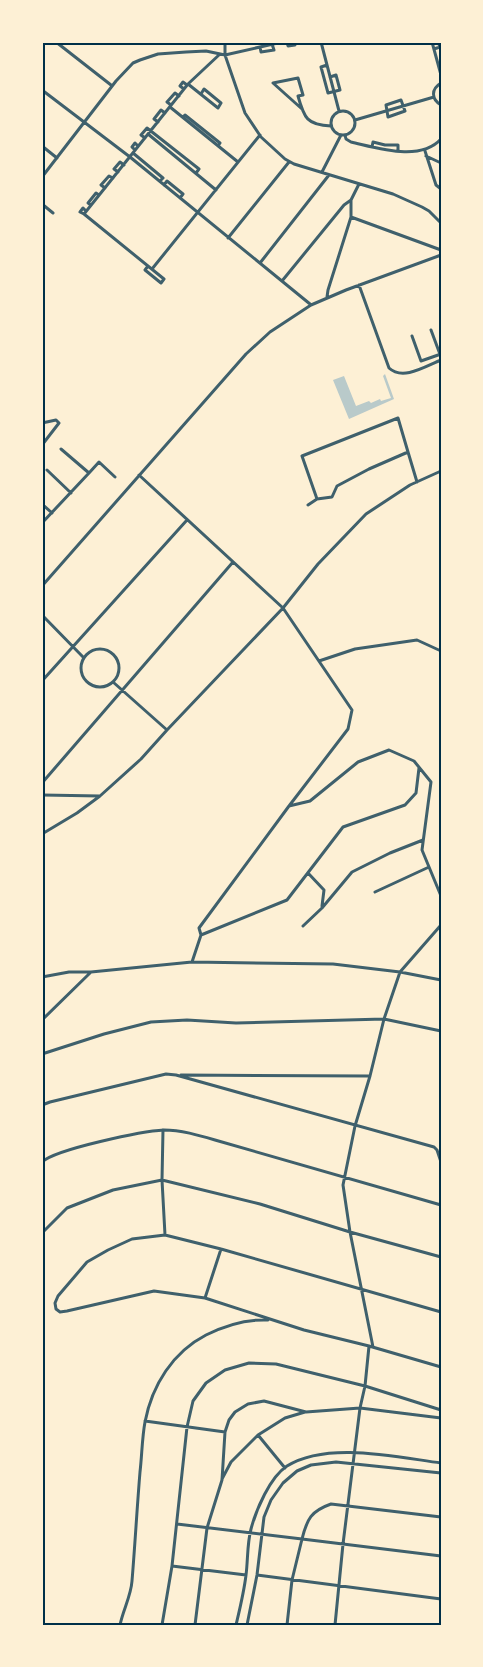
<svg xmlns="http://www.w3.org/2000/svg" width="483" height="1667" viewBox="0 0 483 1667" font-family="Cabin,sans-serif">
  <rect width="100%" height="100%" fill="#fdf0d5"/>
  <!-- green -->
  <path fill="#b9caca" d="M 385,374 L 394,399 L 349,419 L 333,380 L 344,376 L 356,406 L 369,401 L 371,403 L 380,399 L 381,401 L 391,398 L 383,376 Z"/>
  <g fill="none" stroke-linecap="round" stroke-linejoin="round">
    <!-- minor -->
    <path stroke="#3f606c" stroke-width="3" d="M 56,42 L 111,85
      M 225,42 L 225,55 L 245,113 L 261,137 L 285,159 L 294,164 L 393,194 L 422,207 L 429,211 L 441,223
      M 287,42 L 288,46 L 295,45 L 295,42
      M 321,42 L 339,111
      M 432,42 L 441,75
      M 260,47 L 261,52 L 274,50 L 272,44
      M 434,49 L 440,47 L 438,42
      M 327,65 L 321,67 L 328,93 L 340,90 L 336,75 L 330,77
      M 441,83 C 431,89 431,99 441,105
      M 188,84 L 218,108 L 221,103 L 204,89 L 201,94
      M 184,89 L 180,86 L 183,82 L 187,85
      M 42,90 L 130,157 L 310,304
      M 401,100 L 405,111 L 388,117 L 386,105 Z
      M 171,105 L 167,102 L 175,93 L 179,96
      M 170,107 L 238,162
      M 302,109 L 273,83 L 298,78 L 303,95 L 298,96 C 304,118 307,125 331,126
      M331 123a12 12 0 1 1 24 0a12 12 0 1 1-24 0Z
      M 183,117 L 185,115 L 220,143 L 218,146
      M 355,120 L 434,97
      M 158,122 L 154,119 L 161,110 L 165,113
      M 148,134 L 216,190
      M 345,135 L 346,139 L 351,142 C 378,148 420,162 441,139
      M 145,138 L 141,135 L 147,128 L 199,169 L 196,173
      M 42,146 L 57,158
      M 372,147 L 373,142 L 385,145 L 398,145 L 398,151
      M 135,150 L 132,147 L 135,143 L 138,146
      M 425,151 L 436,185 L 441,189
      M 133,153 L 163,178 L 160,181
      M 426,156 L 441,163
      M 118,172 L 114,169 L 120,162 L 124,165
      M 322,172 L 341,135
      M 42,177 L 116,81 L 133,63 L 140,60 L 158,54 L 186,52 L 206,51 L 225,55 L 282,42
      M 164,185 L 167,181 L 183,194 L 180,198
      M 105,188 L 101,185 L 109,176 L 113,178
      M 42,204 L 53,213
      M 91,205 L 88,203 L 96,193 L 99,195
      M 84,214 L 80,212 L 83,208 L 86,211
      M 351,217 L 441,250
      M 228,238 L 289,162
      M 260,263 L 329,175
      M 148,266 L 145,270 L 161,283 L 164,279 L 84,214 L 188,84 L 220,54
      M 152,269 L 260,135
      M 282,281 L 344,205 L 351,200
      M 359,285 L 389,368 C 403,381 426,366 441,360
      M 327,297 L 328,290 L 351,217 L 351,200 L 359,184
      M 431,330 L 441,357
      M 412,336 L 421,361 L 441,354
      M 42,423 L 56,420 L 59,423 L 42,445
      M 47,470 L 71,493
      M 89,473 L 99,462 L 115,477
      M 139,475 L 283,608 L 352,710 L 348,729 L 289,806
      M 317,499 L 302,456 L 398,418 L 408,452
      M 42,504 L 52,513
      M 308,505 L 317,499 L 332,497 L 337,486 L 369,469 L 408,452 L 417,482
      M 42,523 L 89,473 L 61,449
      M 42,586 L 246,354 L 270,332 L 311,305 L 346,290 L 441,255
      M 42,615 L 84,658
      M81 668a19 19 0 1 1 38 0a19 19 0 1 1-38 0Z
      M 319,661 L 355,649 L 417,640 L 441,651
      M 42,681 L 187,520
      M 113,682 L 167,730
      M 42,783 L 233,562
      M 42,795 L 100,796
      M 42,834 L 77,813 L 100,796 L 141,759 L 167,730 L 283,608 L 318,564 L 366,514 L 410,485 L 441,471
      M 308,873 L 324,890 L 322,906
      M 375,892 L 429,867
      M 441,925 L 400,972 L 441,980
      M 303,926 L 322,908 L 352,872 L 390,853 L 423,840
      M 201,935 L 287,900 L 343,827 L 405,805 L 416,793 L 419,768
      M 192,962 L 201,935 L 199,928 L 289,806 L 310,801 L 358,762 L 389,750 L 414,761 L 431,782 L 422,850 L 441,896
      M 42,977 L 69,972 L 91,972 L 192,962 L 333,964 L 400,972 L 384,1019 L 370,1076 L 355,1126 L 343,1185 L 350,1232 L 373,1347
      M 42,1020 L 90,973
      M 42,1054 L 104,1034 L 151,1022 L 187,1020 L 236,1023 L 384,1019 L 441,1031
      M 181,1075 L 369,1076
      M 42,1105 L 50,1102 L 166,1074 L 176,1075 L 434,1147 L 437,1150 L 441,1162
      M 163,1130 L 162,1180 L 260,1204 L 350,1232 L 441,1257
      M 42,1162 C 56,1149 143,1131 164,1130 C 181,1130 198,1135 215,1140 L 441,1205
      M 42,1233 L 67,1208 L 113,1190 L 162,1180 L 165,1235 L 221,1249 L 441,1312
      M 165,1235 L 132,1239 L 108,1250 L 87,1262 L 58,1296 L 55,1303 L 56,1309 L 60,1312 L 67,1311 L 154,1291 L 205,1298 L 304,1330 L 369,1346 L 441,1367
      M 205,1298 L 221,1249
      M 145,1421 L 225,1432
      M 258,1435 L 285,1418 L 305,1412
      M 222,1479 L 231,1462 L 258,1435 L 285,1468
      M 177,1524 L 302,1539 C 307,1519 311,1511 331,1504 L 441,1517
      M 172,1566 L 246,1575
      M 257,1575 L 441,1599
      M 120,1625 C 123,1610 131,1596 132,1581 C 135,1545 137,1508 140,1472 C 142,1455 142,1438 145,1422 C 152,1385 173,1352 206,1335 C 226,1325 246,1319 268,1320
      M 162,1625 L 172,1566 L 187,1427 L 193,1401 L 206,1383 L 225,1370 L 249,1363 L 276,1364 L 365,1386 L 441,1410
      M 195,1625 L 207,1528 L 222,1480 L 225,1432 L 229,1420 L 235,1412 L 248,1404 L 264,1401 L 306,1412 L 360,1408 L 441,1418
      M 236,1625 C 240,1608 244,1592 246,1575 C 248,1560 247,1544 251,1529 C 256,1510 270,1477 287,1466 C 327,1441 396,1457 441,1463
      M 247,1625 L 257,1575 L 264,1517 L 271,1500 L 283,1483 L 297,1471 L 311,1465 L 336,1462 L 441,1473
      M 287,1625 L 292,1580 L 302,1539 L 441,1556
      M 335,1625 L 343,1544 L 360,1408 L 365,1386 L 369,1346"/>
  </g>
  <!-- border -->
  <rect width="483" height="1667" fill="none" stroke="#fdf0d5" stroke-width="87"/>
  <rect x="44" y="44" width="396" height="1580" fill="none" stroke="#003049" stroke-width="2"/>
</svg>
